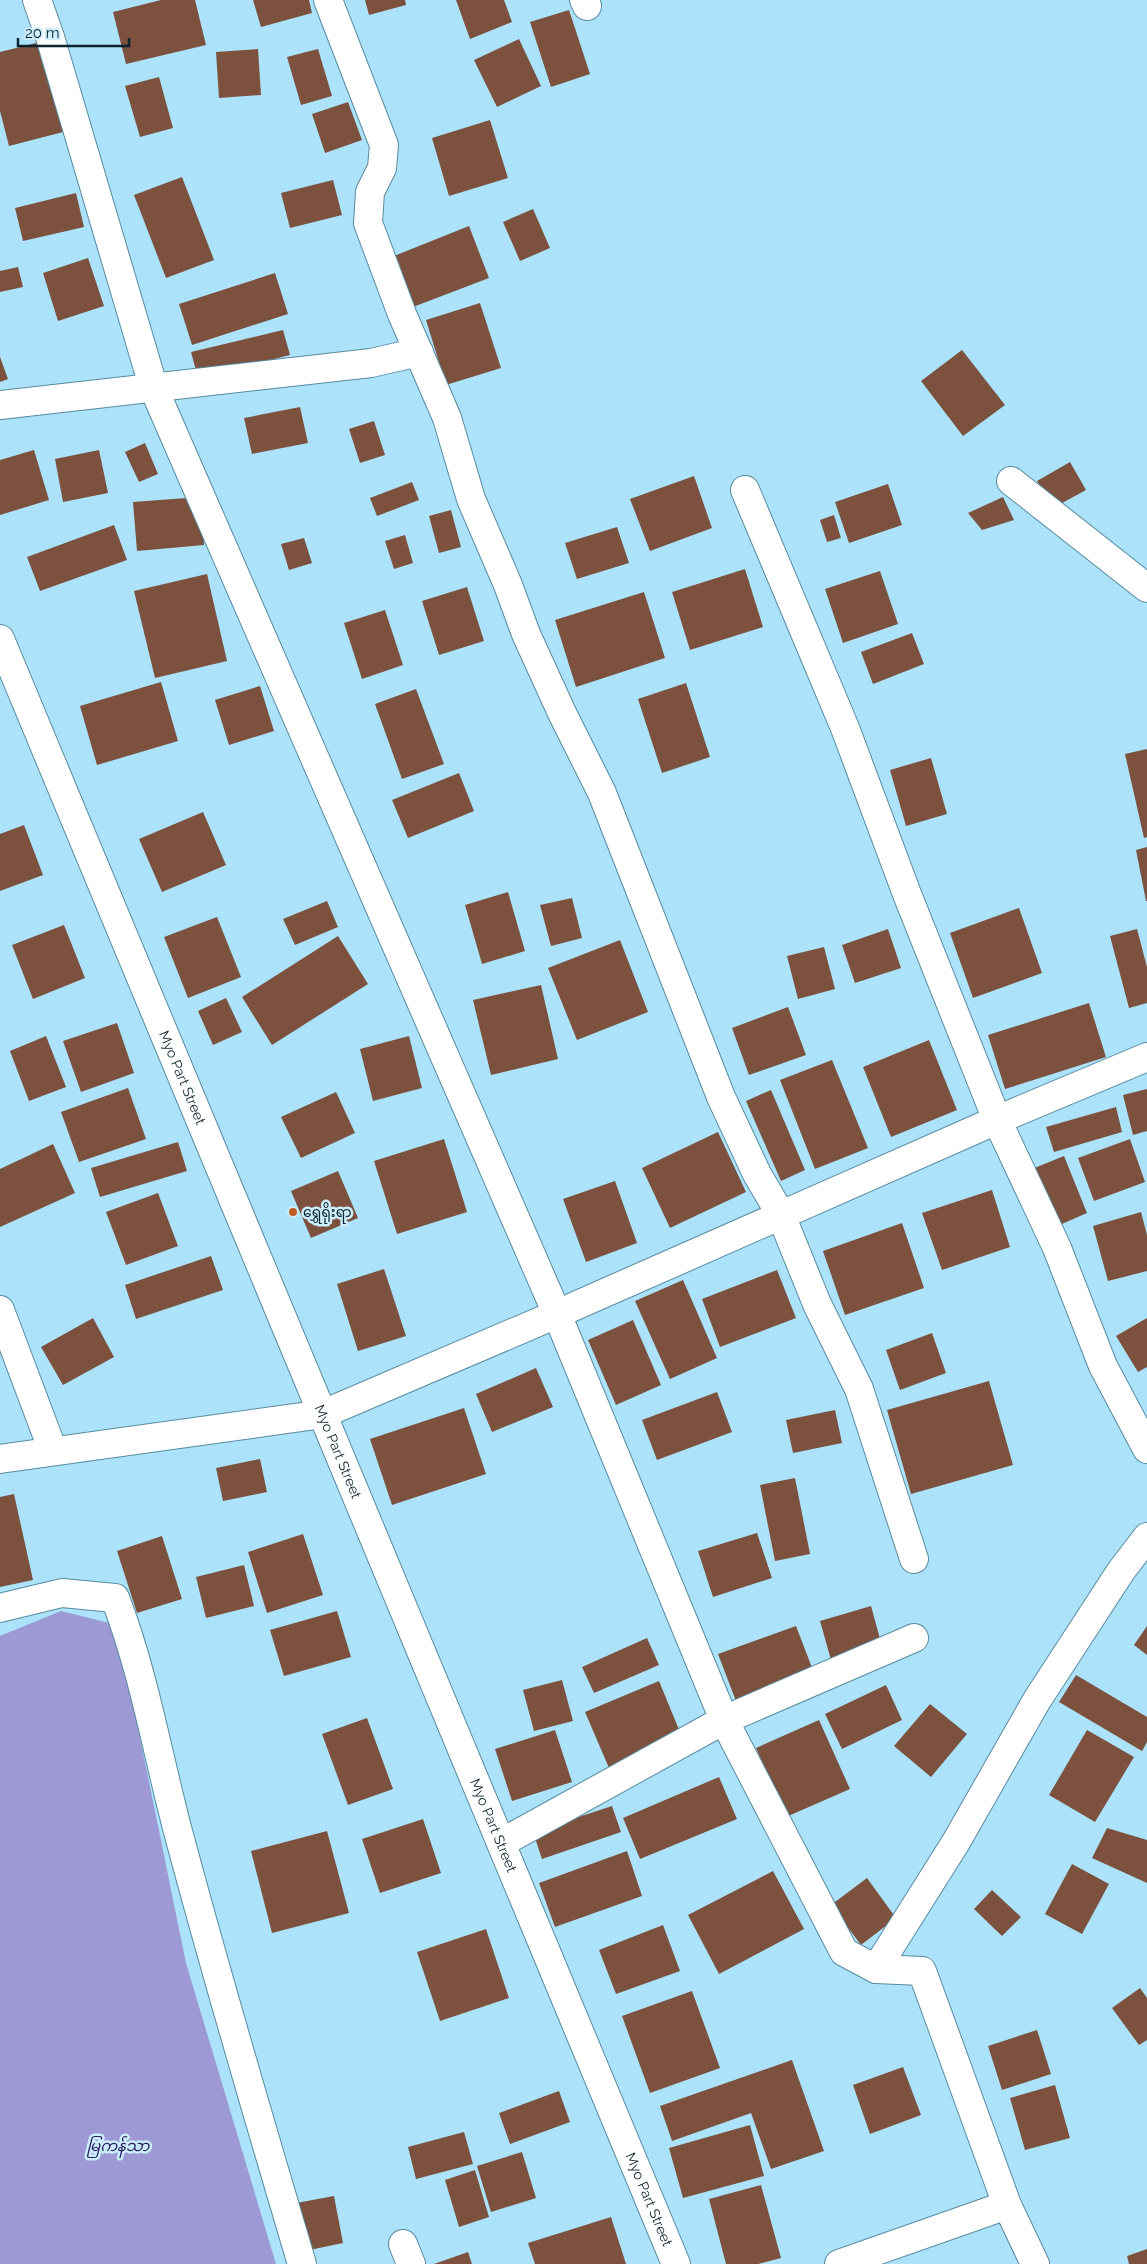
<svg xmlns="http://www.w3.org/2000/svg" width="1147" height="2264" viewBox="0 0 1147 2264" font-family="Raleway,'Noto Sans Myanmar',sans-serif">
  <rect width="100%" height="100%" fill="#ace3fb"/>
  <!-- water -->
  <path fill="#9c99d4" d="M 61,1611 L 117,1625 L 186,1963 L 276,2264 L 0,2264 L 0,1636 Z"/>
  <!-- building -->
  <path fill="#7c513d" d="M 161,0 L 195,0 L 206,45 L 126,64 L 113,12 Z
    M 253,0 L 309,0 L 312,13 L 261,27 Z
    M 365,0 L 405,0 L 406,5 L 369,15 Z
    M 456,0 L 504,0 L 512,22 L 470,39 Z
    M 569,10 L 590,74 L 551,87 L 530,22 Z
    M 519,39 L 541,86 L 497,107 L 474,60 Z
    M 44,41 L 67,131 L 9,146 L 0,111 L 0,52 Z
    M 258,49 L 261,95 L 219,98 L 216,52 Z
    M 318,49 L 332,96 L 301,105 L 287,57 Z
    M 159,77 L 173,128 L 140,137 L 125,86 Z
    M 348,102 L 362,140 L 325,153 L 312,114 Z
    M 490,120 L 508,178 L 449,196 L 432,138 Z
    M 182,177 L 214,260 L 166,278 L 134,195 Z
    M 333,180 L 342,215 L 290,228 L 281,193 Z
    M 76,193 L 84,227 L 23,241 L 15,208 Z
    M 533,209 L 550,248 L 520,261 L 503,222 Z
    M 469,226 L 489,278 L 413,307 L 394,256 Z
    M 88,258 L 104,306 L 58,321 L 43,273 Z
    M 18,267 L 23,287 L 0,292 L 0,271 Z
    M 275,273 L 288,314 L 192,345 L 179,304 Z
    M 480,303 L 501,368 L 446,385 L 426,320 Z
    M 283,330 L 290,355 L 198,378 L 191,352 Z
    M 962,350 L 1005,405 L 963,436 L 921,381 Z
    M 0,357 L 8,379 L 0,382 Z
    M 300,407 L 308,443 L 252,454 L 244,418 Z
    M 374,421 L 385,455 L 360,463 L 349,429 Z
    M 145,443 L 158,474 L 139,482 L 125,452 Z
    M 34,450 L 49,500 L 0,515 L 0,460 Z
    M 99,450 L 108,493 L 63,502 L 55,459 Z
    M 1070,462 L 1086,490 L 1053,508 L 1037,481 Z
    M 694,476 L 712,528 L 650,551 L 630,499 Z
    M 412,482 L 419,500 L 377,516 L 370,498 Z
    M 888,484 L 902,525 L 849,543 L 835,502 Z
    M 200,497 L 204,545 L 137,551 L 133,502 Z
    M 1003,497 L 1014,520 L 982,530 L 968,513 Z
    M 451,510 L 461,547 L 439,553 L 429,516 Z
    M 834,515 L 841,538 L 827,542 L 820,520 Z
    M 114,525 L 127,560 L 40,591 L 27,557 Z
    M 617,527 L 629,563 L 577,579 L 565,543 Z
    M 405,535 L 413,563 L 394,569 L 385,541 Z
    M 304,538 L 312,563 L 289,570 L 281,544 Z
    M 745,569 L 763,627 L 690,650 L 672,592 Z
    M 880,571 L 898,624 L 843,643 L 825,589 Z
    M 207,574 L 227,661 L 155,678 L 134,591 Z
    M 467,587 L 484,641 L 439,655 L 422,601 Z
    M 644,592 L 665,658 L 576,687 L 555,620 Z
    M 385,610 L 403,665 L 362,679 L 344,623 Z
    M 912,633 L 924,664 L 873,684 L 861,652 Z
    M 161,682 L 178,741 L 97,765 L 80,706 Z
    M 686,683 L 710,757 L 662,773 L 638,699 Z
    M 260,686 L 274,731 L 229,745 L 215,700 Z
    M 416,689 L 444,764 L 402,779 L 375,704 Z
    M 1147,749 L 1147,837 L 1144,838 L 1125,754 Z
    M 931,758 L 947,814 L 906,826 L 890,770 Z
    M 459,773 L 474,811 L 408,838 L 392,800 Z
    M 203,812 L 226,865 L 162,892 L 139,839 Z
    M 24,825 L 43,875 L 0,891 L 0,834 Z
    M 1147,847 L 1147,901 L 1146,901 L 1136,850 Z
    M 508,892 L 525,951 L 482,964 L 465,905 Z
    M 572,898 L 582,938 L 551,946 L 540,905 Z
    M 327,901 L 338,927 L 295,945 L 283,919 Z
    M 1019,908 L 1042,973 L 973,998 L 950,933 Z
    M 217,917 L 241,977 L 188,998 L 164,937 Z
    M 64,925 L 85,978 L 33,999 L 12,945 Z
    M 888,929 L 901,968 L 855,983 L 842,945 Z
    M 1137,929 L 1147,967 L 1147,1003 L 1129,1008 L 1110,936 Z
    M 338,936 L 368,984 L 272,1045 L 242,997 Z
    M 620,940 L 648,1012 L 577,1040 L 548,968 Z
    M 824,947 L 835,989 L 798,999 L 787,956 Z
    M 541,985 L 558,1059 L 491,1075 L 473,1000 Z
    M 226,998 L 242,1032 L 213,1045 L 198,1011 Z
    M 1089,1003 L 1106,1057 L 1005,1089 L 988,1035 Z
    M 788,1007 L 806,1055 L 749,1075 L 732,1028 Z
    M 117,1023 L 134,1073 L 81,1092 L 63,1041 Z
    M 46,1036 L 66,1087 L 29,1101 L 10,1051 Z
    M 409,1036 L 422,1088 L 373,1101 L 360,1049 Z
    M 929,1040 L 957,1110 L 891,1137 L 863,1067 Z
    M 832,1060 L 868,1148 L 815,1169 L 780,1080 Z
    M 128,1088 L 146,1139 L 79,1162 L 61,1112 Z
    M 1147,1089 L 1147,1131 L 1133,1135 L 1123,1095 Z
    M 771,1090 L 805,1170 L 781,1181 L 746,1101 Z
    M 336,1092 L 355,1133 L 301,1158 L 281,1117 Z
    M 1116,1107 L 1122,1132 L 1054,1152 L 1046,1127 Z
    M 718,1132 L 746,1192 L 670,1228 L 642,1168 Z
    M 444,1139 L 467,1212 L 397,1234 L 374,1161 Z
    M 1130,1139 L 1145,1182 L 1094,1201 L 1078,1158 Z
    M 178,1142 L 187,1171 L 100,1197 L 91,1168 Z
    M 53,1144 L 75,1193 L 0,1227 L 0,1169 Z
    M 1064,1156 L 1087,1213 L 1055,1227 L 1032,1169 Z
    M 338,1171 L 358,1218 L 311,1238 L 291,1191 Z
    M 615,1181 L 637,1243 L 586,1262 L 563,1199 Z
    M 992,1190 L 1010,1247 L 942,1270 L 922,1213 Z
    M 158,1193 L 178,1246 L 126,1265 L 106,1212 Z
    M 1141,1212 L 1147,1235 L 1147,1271 L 1108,1281 L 1093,1226 Z
    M 902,1223 L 924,1288 L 845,1315 L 823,1251 Z
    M 211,1256 L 223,1290 L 136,1319 L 125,1285 Z
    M 384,1269 L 406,1336 L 358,1351 L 337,1284 Z
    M 777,1270 L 796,1318 L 720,1347 L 702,1299 Z
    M 683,1280 L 717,1358 L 670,1379 L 635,1301 Z
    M 93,1318 L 114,1357 L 63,1385 L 41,1347 Z
    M 1147,1318 L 1147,1367 L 1138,1372 L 1116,1336 Z
    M 633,1320 L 661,1385 L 616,1405 L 588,1340 Z
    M 932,1333 L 946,1373 L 900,1390 L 886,1350 Z
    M 536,1368 L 553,1407 L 492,1432 L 476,1394 Z
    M 989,1381 L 1013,1465 L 911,1494 L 887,1410 Z
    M 717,1392 L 732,1432 L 657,1460 L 642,1420 Z
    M 464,1408 L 486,1474 L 392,1505 L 370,1439 Z
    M 835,1410 L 842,1443 L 793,1453 L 786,1420 Z
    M 260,1459 L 267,1492 L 223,1501 L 216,1468 Z
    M 795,1478 L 810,1554 L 775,1561 L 760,1485 Z
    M 14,1494 L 33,1580 L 0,1587 L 0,1497 Z
    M 757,1533 L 772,1578 L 713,1597 L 698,1551 Z
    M 303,1534 L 323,1595 L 267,1613 L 248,1552 Z
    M 162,1536 L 182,1599 L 137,1613 L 117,1551 Z
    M 244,1565 L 254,1606 L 206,1618 L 196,1577 Z
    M 871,1606 L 882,1646 L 831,1660 L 820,1621 Z
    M 337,1611 L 351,1657 L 284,1676 L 270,1630 Z
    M 796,1626 L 814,1673 L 736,1701 L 718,1654 Z
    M 1147,1626 L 1147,1655 L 1134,1645 Z
    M 647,1638 L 659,1665 L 594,1693 L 582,1667 Z
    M 1076,1675 L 1147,1717 L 1147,1742 L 1142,1751 L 1059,1702 Z
    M 562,1680 L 573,1721 L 534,1731 L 523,1690 Z
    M 659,1681 L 682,1737 L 609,1768 L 585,1712 Z
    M 886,1685 L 902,1720 L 842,1749 L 825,1714 Z
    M 930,1704 L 967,1734 L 931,1777 L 894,1746 Z
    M 367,1718 L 393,1789 L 348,1805 L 322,1734 Z
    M 819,1720 L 850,1789 L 786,1817 L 756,1748 Z
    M 555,1730 L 572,1782 L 512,1801 L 495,1749 Z
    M 1087,1730 L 1134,1757 L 1095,1822 L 1049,1795 Z
    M 719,1777 L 737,1819 L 640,1859 L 623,1818 Z
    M 612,1806 L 621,1832 L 542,1859 L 533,1832 Z
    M 423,1819 L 441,1873 L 380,1893 L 362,1839 Z
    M 1107,1828 L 1147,1840 L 1147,1883 L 1092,1858 Z
    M 327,1831 L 349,1913 L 272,1933 L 251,1851 Z
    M 627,1851 L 642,1896 L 555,1927 L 539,1883 Z
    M 1072,1864 L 1109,1884 L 1082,1934 L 1045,1914 Z
    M 773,1871 L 804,1929 L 719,1974 L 688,1915 Z
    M 867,1878 L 896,1918 L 861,1945 L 831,1905 Z
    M 992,1890 L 1021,1917 L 1002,1936 L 974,1909 Z
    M 663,1925 L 680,1971 L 616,1994 L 599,1950 Z
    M 486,1929 L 509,1998 L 440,2021 L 417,1952 Z
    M 1140,1988 L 1147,1998 L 1147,2040 L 1139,2045 L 1112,2008 Z
    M 692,1991 L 720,2068 L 650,2093 L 622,2016 Z
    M 1037,2030 L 1051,2074 L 1002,2090 L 988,2046 Z
    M 792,2060 L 824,2151 L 771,2169 L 751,2113 L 672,2141 L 660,2106 Z
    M 903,2067 L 921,2115 L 870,2134 L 853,2085 Z
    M 1055,2085 L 1070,2138 L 1025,2150 L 1010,2098 Z
    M 559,2091 L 570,2122 L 510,2144 L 499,2113 Z
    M 750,2125 L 764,2176 L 683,2198 L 669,2148 Z
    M 464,2132 L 473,2164 L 416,2179 L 408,2147 Z
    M 522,2152 L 536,2198 L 491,2212 L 477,2166 Z
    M 475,2170 L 489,2217 L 459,2227 L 445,2180 Z
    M 761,2185 L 781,2258 L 758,2264 L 726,2264 L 709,2199 Z
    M 334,2196 L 343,2243 L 300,2252 L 291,2204 Z
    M 611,2217 L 626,2264 L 535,2264 L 528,2243 Z
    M 1147,2249 L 1147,2264 L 1129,2264 L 1127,2256 Z
    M 468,2252 L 472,2264 L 434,2264 Z"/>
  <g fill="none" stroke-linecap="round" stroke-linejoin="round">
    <defs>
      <g id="minor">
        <path d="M 37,0 L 50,37 L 154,389 L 557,1314 L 724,1720 L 914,1638"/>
        <path d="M 328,0 L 384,145 L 382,168 L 370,192 L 368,223 L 402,314 L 447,418 L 471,499 L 508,585 L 526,634 L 562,713 L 602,793 L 721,1097 L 757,1174 L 781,1215 L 817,1304 L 859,1389 L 914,1559"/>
        <path d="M 584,0 L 587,6"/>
        <path d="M 0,405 L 371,363 L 419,352"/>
        <path d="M 1011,481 L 1147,588"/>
        <path d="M 745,490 L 845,728 L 907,894 L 997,1120 L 1057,1248 L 1103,1366 L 1147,1449"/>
        <path id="s1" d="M 0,639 L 676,2264"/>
        <path d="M 0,1310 L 53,1451"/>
        <path d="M 0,1459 L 323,1414 L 557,1314 L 997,1120 L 1147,1057"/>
        <path d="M 0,1608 L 62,1593 L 115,1598 C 145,1676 158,1758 180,1839 C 218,1981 260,2123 302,2264"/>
        <path d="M 501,1843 L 724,1720 L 844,1952 L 876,1969 L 922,1971 L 1007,2205 L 1035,2264"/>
        <path d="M 876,1969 L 956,1842 L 1037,1700 L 1121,1571 L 1147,1537"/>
        <path d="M 403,2244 L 411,2264"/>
        <path d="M 839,2264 L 1007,2205"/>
      </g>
    </defs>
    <!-- minor casing -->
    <use href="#minor" stroke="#568ba0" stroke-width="30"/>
    <!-- minor -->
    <use href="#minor" stroke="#fff" stroke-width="28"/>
  </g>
  <!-- markers -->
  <circle fill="#c05d26" stroke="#ccedfb" stroke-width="2" cx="293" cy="1212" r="5"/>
  <g text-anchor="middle" stroke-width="5" stroke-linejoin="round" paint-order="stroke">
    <!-- street labels -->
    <g font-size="14" fill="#0f252e" stroke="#ccedfb">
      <text dy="5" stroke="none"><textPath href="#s1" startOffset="475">Myo Part Street</textPath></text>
      <text dy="5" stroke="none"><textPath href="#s1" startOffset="880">Myo Part Street</textPath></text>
      <text dy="5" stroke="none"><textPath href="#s1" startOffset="1285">Myo Part Street</textPath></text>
      <text dy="5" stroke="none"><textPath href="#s1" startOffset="1690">Myo Part Street</textPath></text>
    </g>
    <!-- poi labels -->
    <g font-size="14" fill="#0f252e" stroke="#ccedfb" text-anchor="start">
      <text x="303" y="1217">ရွှေရိုးရာ</text>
    </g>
    <!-- water labels -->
    <g font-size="15" font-style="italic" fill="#2b1d62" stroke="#ccedfb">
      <text x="118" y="2151">မြကန်သာ</text>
    </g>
  </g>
  <!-- scale -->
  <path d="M18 38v8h111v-8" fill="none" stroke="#0f252e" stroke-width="2.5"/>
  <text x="25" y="38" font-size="15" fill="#0f252e" stroke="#ccedfb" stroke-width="4" paint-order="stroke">20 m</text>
</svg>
